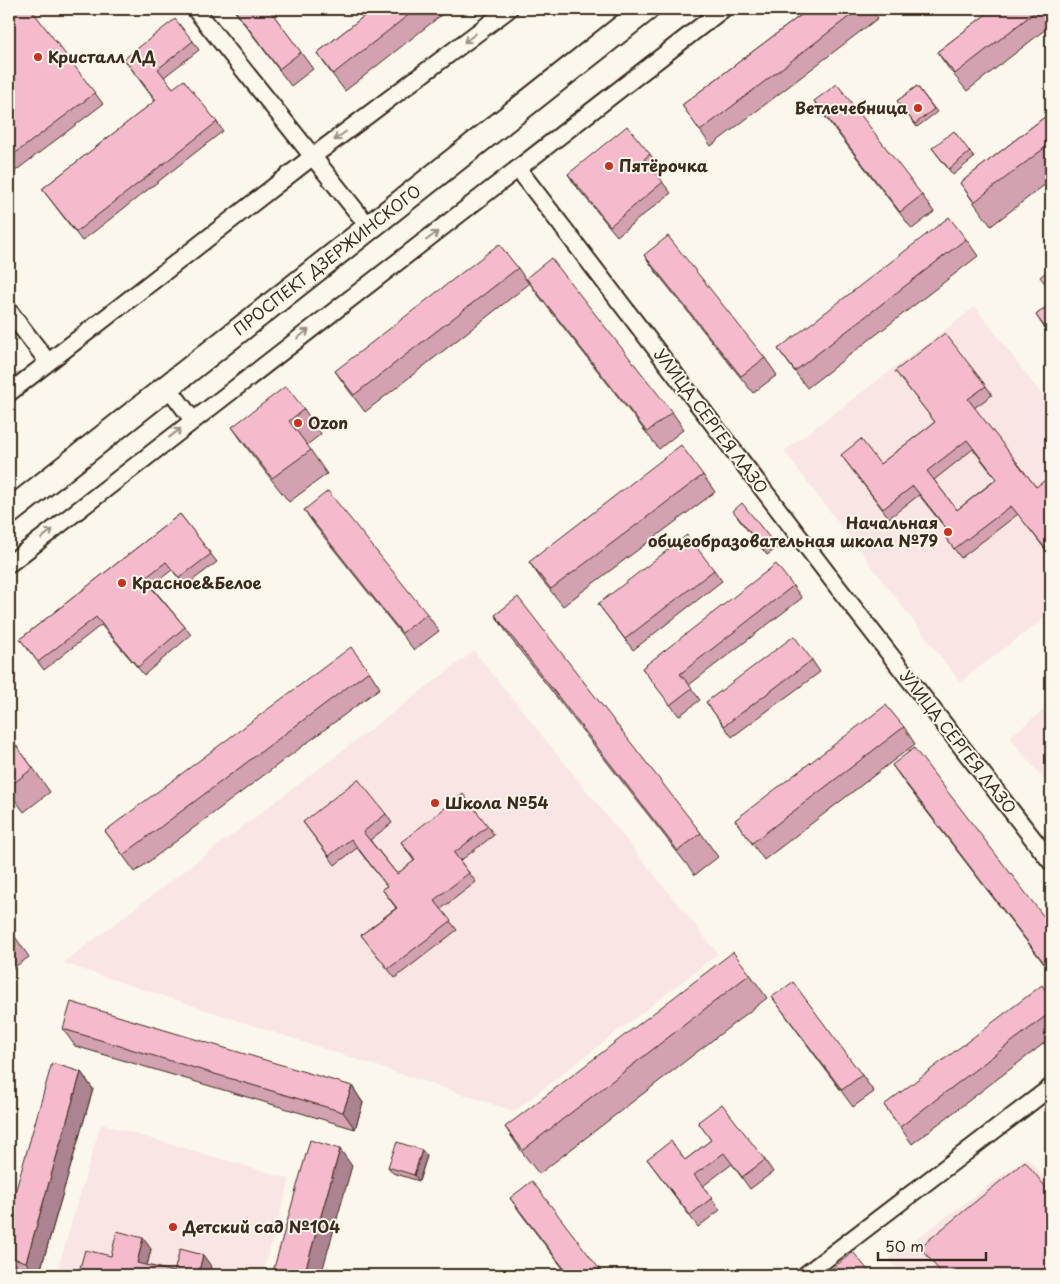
<svg xmlns="http://www.w3.org/2000/svg" width="1060" height="1284" viewBox="0 0 1060 1284" font-family="'Playpen Sans',sans-serif">
  <rect width="100%" height="100%" fill="#fbf7ec"/>
  <filter id="ink" filterUnits="userSpaceOnUse"><feTurbulence type="fractalNoise" baseFrequency=".02" numOctaves="2"/><feDisplacementMap in="SourceGraphic" scale="10" xChannelSelector="R" yChannelSelector="G"/><feConvolveMatrix kernelMatrix="1 2 1 2 8 2 1 2 1" color-interpolation-filters="sRGB"/></filter>
  <g filter="url(#ink)">
    <!-- built -->
    <path fill="#f9e5e3" d="M 975,307 L 1051,407 L 1051,613 L 960,682 L 784,451 Z
      M 474,651 L 718,954 L 514,1111 L 63,963 Z
      M 1051,704 L 1051,789 L 1010,737 Z
      M 101,1124 L 290,1179 L 262,1275 L 56,1275 Z
      M 1027,1157 L 1051,1185 L 1051,1275 L 900,1275 L 889,1259 Z"/>
    <g fill="none" stroke-linecap="round" stroke-linejoin="round">
      <defs>
        <path id="street" d="M 195,9 L 369,227
          M 519,170 L 836,585 L 1051,862
          M 9,311 L 48,362
          M 168,387 L 192,419
          M 9,393 L 312,157 L 509,9
          M 9,564 L 723,9
          M 805,1275 L 1051,1087"/>
        <path id="secondary" d="M 9,512 L 646,9"/>
      </defs>
      <!-- street casing -->
      <use href="#street" stroke="#3b2a1e" stroke-width="20"/>
      <!-- secondary casing -->
      <use href="#secondary" stroke="#3b2a1e" stroke-width="28"/>
      <!-- street -->
      <use href="#street" stroke="#fbf7ec" stroke-width="16"/>
      <!-- secondary -->
      <use href="#secondary" stroke="#fbf7ec" stroke-width="24"/>
    </g>
    <!-- wall -->
    <path fill="#d3a1b0" stroke="#3b2a1e" fill-rule="evenodd" d="M 9,9 L 95,93 L 103,104 L 10,175 L 9,174 Z
      M 233,9 L 269,9 L 313,69 L 291,86 Z
      M 373,9 L 449,9 L 345,91 L 329,70 L 317,53 Z
      M 809,9 L 871,9 L 878,18 L 711,146 L 682,105 Z
      M 993,9 L 1051,9 L 1051,25 L 967,91 L 949,69 L 937,52 Z
      M 193,41 L 199,50 L 164,77 L 173,88 L 217,122 L 223,131 L 82,241 L 42,189 L 155,101 L 124,59 Z
      M 917,86 L 937,112 L 917,127 L 897,101 Z
      M 814,101 L 922,195 L 934,212 L 912,229 L 826,118 Z
      M 1051,112 L 1051,180 L 991,226 L 977,207 L 960,183 Z
      M 932,148 L 970,152 L 974,158 L 953,175 Z
      M 650,154 L 657,165 L 652,169 L 671,193 L 617,236 L 575,185 L 568,174 Z
      M 966,239 L 978,256 L 807,388 L 778,349 Z
      M 644,255 L 765,358 L 777,375 L 753,393 L 656,272 Z
      M 518,268 L 529,284 L 365,412 L 347,388 L 335,371 Z
      M 526,278 L 672,412 L 684,429 L 659,449 L 538,295 Z
      M 1051,303 L 1051,338 L 1036,315 Z
      M 895,371 L 986,386 L 992,395 L 974,408 L 1036,487 L 1051,482 L 1051,557 L 1018,514 L 961,558 L 946,538 L 950,534 L 919,495 L 889,518 L 841,455 L 880,464 L 935,422 ZM 973,449 L 996,479 L 957,510 L 934,480 Z
      M 304,409 L 321,434 L 307,445 L 327,474 L 289,502 L 249,451 L 232,427 Z
      M 703,475 L 715,492 L 563,606 L 541,579 L 529,562 Z
      M 304,510 L 427,614 L 439,631 L 414,650 L 316,527 Z
      M 180,514 L 217,562 L 185,586 L 172,570 L 151,586 L 185,627 L 191,635 L 144,675 L 101,625 L 44,670 L 20,639 Z
      M 737,517 L 773,542 L 777,548 L 767,555 Z
      M 714,570 L 722,581 L 633,650 L 598,604 Z
      M 793,586 L 802,598 L 689,685 L 700,700 L 679,716 L 642,668 Z
      M 495,615 L 701,833 L 718,857 L 695,875 L 511,639 Z
      M 812,660 L 820,672 L 732,737 L 706,702 Z
      M 369,671 L 380,688 L 135,872 L 105,831 Z
      M 904,727 L 915,744 L 764,860 L 735,820 Z
      M 9,736 L 33,768 L 50,792 L 24,812 L 9,792 Z
      M 892,765 L 1051,926 L 1051,973 L 904,782 Z
      M 386,814 L 392,823 L 370,840 L 397,874 L 414,861 L 401,842 L 488,826 L 494,835 L 460,861 L 476,882 L 441,909 L 457,930 L 395,978 L 361,935 L 396,908 L 382,889 L 387,886 L 357,848 L 335,865 L 303,822 Z
      M 9,928 L 29,957 L 9,971 Z
      M 750,974 L 767,998 L 539,1174 L 522,1152 L 505,1127 Z
      M 772,997 L 862,1075 L 874,1092 L 853,1107 Z
      M 1051,998 L 1051,1038 L 912,1144 L 884,1105 Z
      M 63,1029 L 352,1086 L 363,1103 L 355,1129 L 75,1046 Z
      M 81,1072 L 93,1089 L 39,1275 L 24,1275 L 9,1271 L 9,1214 Z
      M 698,1122 L 765,1160 L 773,1172 L 750,1189 L 732,1164 L 703,1186 L 720,1210 L 698,1227 L 647,1159 L 685,1160 L 711,1140 Z
      M 427,1156 L 419,1181 L 393,1173 L 388,1167 Z
      M 510,1198 L 604,1275 L 568,1275 L 522,1215 Z
      M 151,1249 L 147,1265 L 174,1272 L 211,1266 L 209,1275 L 78,1275 L 111,1256 Z"/>
    <!-- shaded-wall -->
    <path fill="#ac8390" stroke="#3b2a1e" d="M 81,1072 L 93,1089 L 39,1275 L 35,1275 L 26,1262 Z
      M 352,1086 L 363,1103 L 355,1129 L 343,1112 Z
      M 340,1149 L 352,1166 L 321,1275 L 304,1275 Z
      M 422,1150 L 427,1156 L 419,1181 L 414,1175 Z
      M 143,1238 L 151,1249 L 145,1274 L 137,1263 Z
      M 203,1255 L 211,1266 L 209,1275 L 198,1275 Z
      M 110,1271 L 114,1275 L 109,1275 Z"/>
    <!-- building -->
    <path fill="#f5bbcd" stroke="#3b2a1e" fill-rule="evenodd" d="M 9,9 L 31,9 L 95,93 L 9,158 Z
      M 234,9 L 269,9 L 301,52 L 279,69 Z
      M 373,9 L 416,9 L 333,74 L 317,53 Z
      M 809,9 L 859,9 L 700,131 L 682,105 Z
      M 993,9 L 1039,9 L 955,74 L 937,52 Z
      M 175,19 L 193,41 L 158,69 L 173,88 L 184,80 L 217,122 L 76,232 L 42,189 L 156,100 L 124,59 Z
      M 837,84 L 922,195 L 900,212 L 814,101 Z
      M 917,86 L 934,109 L 915,124 L 897,101 Z
      M 1051,112 L 1051,143 L 974,202 L 960,183 Z
      M 627,126 L 650,154 L 644,159 L 663,182 L 610,226 L 568,174 Z
      M 954,131 L 970,152 L 949,169 L 932,148 Z
      M 949,217 L 966,239 L 795,371 L 778,349 Z
      M 668,236 L 765,358 L 741,376 L 644,255 Z
      M 499,244 L 518,268 L 354,395 L 335,371 Z
      M 551,258 L 672,412 L 647,432 L 526,278 Z
      M 1051,268 L 1051,291 L 1040,277 Z
      M 1051,303 L 1051,336 L 1036,315 Z
      M 945,333 L 986,386 L 968,399 L 1036,487 L 1048,478 L 1051,482 L 1051,543 L 1045,548 L 1011,506 L 954,549 L 946,538 L 950,533 L 913,486 L 883,509 L 841,455 L 861,439 L 880,464 L 935,422 L 895,371 ZM 967,440 L 997,479 L 957,510 L 927,471 Z
      M 286,386 L 304,409 L 289,421 L 311,450 L 272,478 L 232,427 Z
      M 681,445 L 703,475 L 551,589 L 529,562 Z
      M 328,491 L 427,614 L 402,633 L 304,510 Z
      M 742,503 L 773,542 L 763,549 L 733,511 Z
      M 180,514 L 211,554 L 179,578 L 166,562 L 144,579 L 185,627 L 138,667 L 96,617 L 38,662 L 20,639 Z
      M 687,535 L 714,570 L 625,639 L 598,604 Z
      M 776,564 L 793,586 L 680,674 L 692,688 L 670,705 L 642,668 Z
      M 518,597 L 701,833 L 678,851 L 495,615 Z
      M 794,636 L 812,660 L 724,726 L 706,702 Z
      M 351,647 L 369,671 L 123,855 L 105,831 Z
      M 886,705 L 904,727 L 752,843 L 735,820 Z
      M 9,736 L 33,768 L 9,787 Z
      M 914,748 L 1051,926 L 1051,966 L 1048,968 L 892,765 Z
      M 358,779 L 386,814 L 363,832 L 397,874 L 415,860 L 401,842 L 463,794 L 488,826 L 454,853 L 469,873 L 434,900 L 451,921 L 388,969 L 361,935 L 397,908 L 382,889 L 387,886 L 351,839 L 329,856 L 303,822 Z
      M 9,928 L 12,933 L 9,935 Z
      M 733,952 L 750,974 L 523,1150 L 505,1127 Z
      M 793,982 L 862,1075 L 842,1090 L 772,997 Z
      M 1042,985 L 1051,998 L 1051,1012 L 900,1127 L 884,1105 Z
      M 71,1002 L 352,1086 L 343,1112 L 63,1029 Z
      M 52,1063 L 81,1072 L 26,1262 L 9,1257 L 9,1214 Z
      M 722,1104 L 765,1160 L 742,1177 L 724,1153 L 694,1175 L 712,1198 L 690,1215 L 647,1159 L 671,1141 L 685,1160 L 711,1140 L 698,1122 Z
      M 310,1140 L 340,1149 L 304,1275 L 272,1275 Z
      M 397,1142 L 422,1150 L 414,1175 L 388,1167 Z
      M 1025,1161 L 1051,1194 L 1051,1275 L 943,1275 L 920,1247 Z
      M 532,1181 L 604,1275 L 569,1275 L 510,1198 Z
      M 117,1231 L 143,1238 L 137,1263 L 174,1272 L 180,1249 L 203,1255 L 198,1275 L 129,1275 L 110,1271 L 109,1275 L 78,1275 L 85,1250 L 111,1256 Z
      M 853,1252 L 872,1275 L 824,1275 Z"/>
    <!-- one-way arrows -->
    <defs><path id="oneway-shaft" d="M-6 0H5M1.5-3L5.5 0L1.5 3" fill="none" stroke-width="1.6" stroke-linecap="round" stroke-linejoin="round" transform="scale(1.25)"/></defs>
    <g stroke="#9b9085">
      <use href="#oneway-shaft" transform="translate(470 38) rotate(143)"/>
      <use href="#oneway-shaft" transform="translate(340 136) rotate(143)"/>
      <use href="#oneway-shaft" transform="translate(432 236) rotate(-37)"/>
      <use href="#oneway-shaft" transform="translate(303 334) rotate(-37)"/>
      <use href="#oneway-shaft" transform="translate(175 433) rotate(-38)"/>
      <use href="#oneway-shaft" transform="translate(47 534) rotate(-38)"/>
    </g>
  </g>
  <!-- markers -->
  <g fill="#c8321e" stroke="#fbf7ec" stroke-width="2">
    <circle cx="38" cy="57" r="5"/>
    <circle cx="918" cy="108" r="5"/>
    <circle cx="609" cy="166" r="5"/>
    <circle cx="298" cy="423" r="5"/>
    <circle cx="948" cy="532" r="5"/>
    <circle cx="122" cy="583" r="5"/>
    <circle cx="435" cy="803" r="5"/>
    <circle cx="173" cy="1227" r="5"/>
  </g>
  <g text-anchor="middle" stroke-width="4" stroke-linejoin="round" paint-order="stroke">
    <!-- poi labels -->
    <g font-size="16" font-weight="bold" fill="#3b2a1e" stroke="#fbf7ec" text-anchor="start">
      <text x="48" y="63">Кристалл ЛД</text>
      <text x="908" y="114" text-anchor="end">Ветлечебница</text>
      <text x="619" y="172">Пятёрочка</text>
      <text x="308" y="429">Ozon</text>
      <text x="938" y="529" text-anchor="end">Начальная<tspan x="938" dy="18">общеобразовательная школа №79</tspan></text>
      <text x="132" y="589">Красное&amp;Белое</text>
      <text x="445" y="809">Школа №54</text>
      <text x="183" y="1233">Детский сад №104</text>
    </g>
    <!-- street labels -->
    <g font-size="16" fill="#3b2a1e" stroke="#fbf7ec">
      <text transform="translate(327 260) rotate(-38)" y="6">ПРОСПЕКТ ДЗЕРЖИНСКОГО</text>
      <text transform="translate(711 421) rotate(53)" y="6">УЛИЦА СЕРГЕЯ ЛАЗО</text>
      <text transform="translate(958 742) rotate(52)" y="6">УЛИЦА СЕРГЕЯ ЛАЗО</text>
    </g>
  </g>
  <!-- margin -->
  <rect width="1060" height="1284" fill="none" stroke="#fbf7ec" stroke-width="30"/>
  <rect x="15" y="15" width="1030" height="1254" fill="none" stroke="#3b2a1e" stroke-width="2" filter="url(#ink)"/>
  <!-- scale -->
  <path d="M878 1252v8h108v-8" fill="none" stroke="#3b2a1e" stroke-width="2.5"/>
  <text x="885" y="1252" font-size="15" fill="#3b2a1e" stroke="#fbf7ec" stroke-width="4" paint-order="stroke">50 m</text>
</svg>
